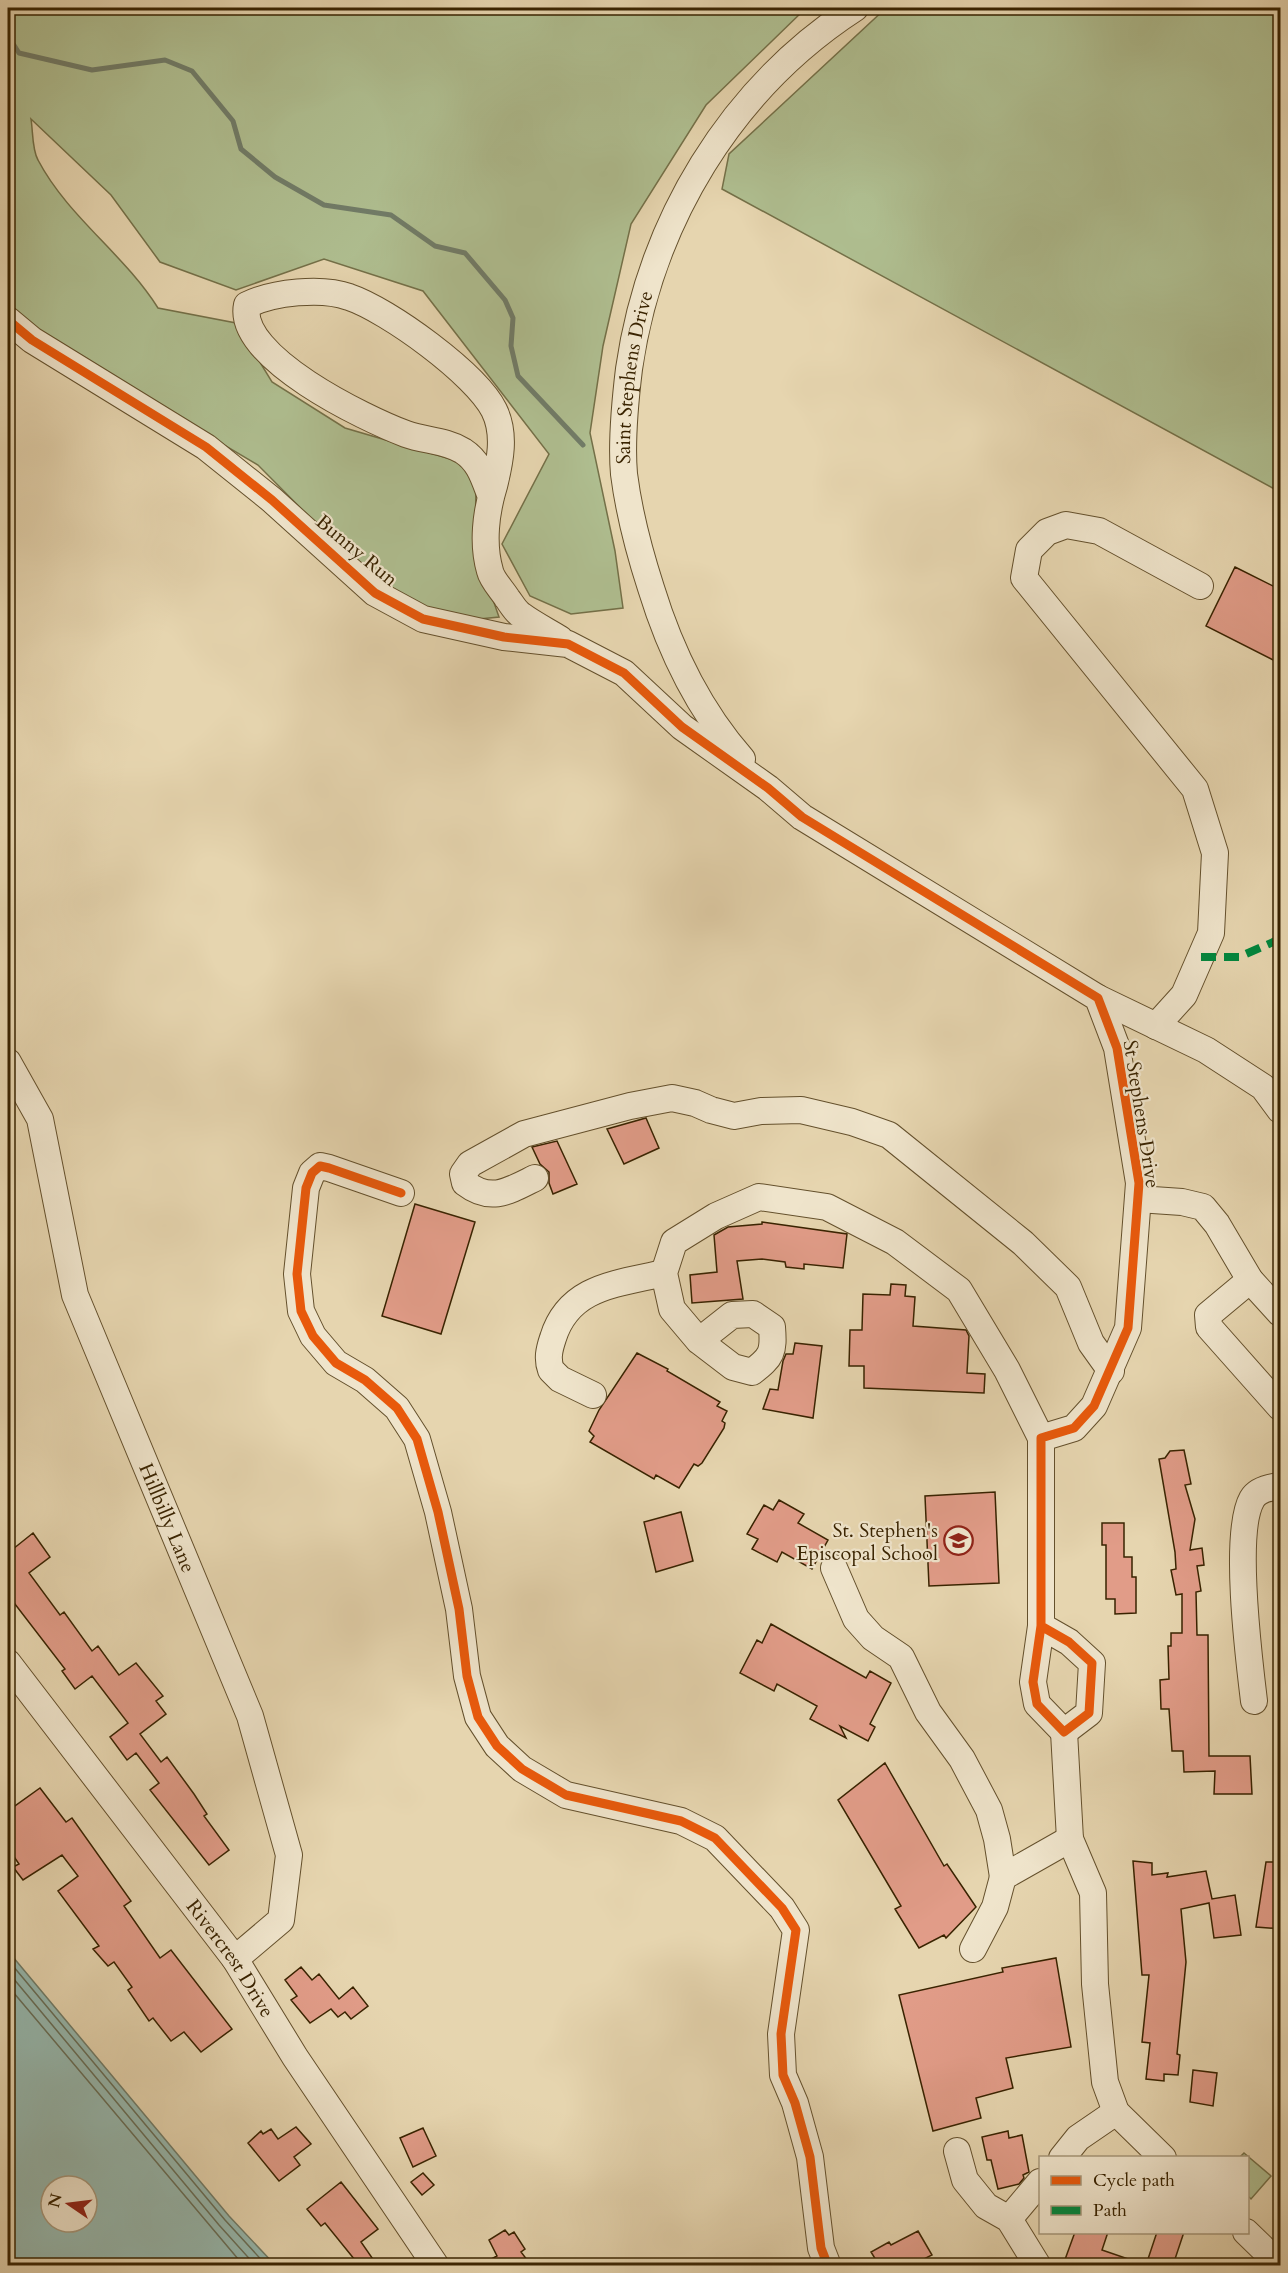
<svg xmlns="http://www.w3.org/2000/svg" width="1288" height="2273" viewBox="0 0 1288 2273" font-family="Cardo,serif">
  <rect width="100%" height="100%" fill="#e6d5af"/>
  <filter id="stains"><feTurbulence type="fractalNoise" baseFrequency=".00333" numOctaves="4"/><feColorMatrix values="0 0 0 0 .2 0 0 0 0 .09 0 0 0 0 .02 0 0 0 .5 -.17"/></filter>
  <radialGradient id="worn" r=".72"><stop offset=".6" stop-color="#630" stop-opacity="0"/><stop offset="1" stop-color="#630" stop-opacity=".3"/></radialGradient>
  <!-- green -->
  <path fill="#afbe90" stroke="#747048" stroke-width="1.5" d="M 8,8 L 806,8 L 706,105 L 631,224 L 603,346 L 590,433 L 615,551 L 623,608 L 571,614 L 530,596 L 502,544 L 549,454 L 423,291 L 324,259 L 236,290 L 160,262 L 111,195 L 31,119 C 33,131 32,150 38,160 C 68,217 124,254 158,308 L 236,323 L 272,382 L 345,428 L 464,463 L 476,486 L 475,548 L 499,617 L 479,619 L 420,609 L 351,559 L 258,465 L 35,333 L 8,308 Z
    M 886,8 L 1280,8 L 1280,492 L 722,189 L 729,154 Z
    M 1244,2153 L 1271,2176 L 1251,2199 L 1248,2196 L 1248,2158 L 1240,2157 Z"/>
  <!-- water -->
  <path fill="#96b8ae" stroke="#717c68" stroke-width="1.5" fill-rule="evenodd" d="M 8,1951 L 229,2216 L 275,2265 L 8,2265 ZM 51,2186 L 87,2186 L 87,2222 L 51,2222 Z"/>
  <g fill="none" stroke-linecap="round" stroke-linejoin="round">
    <!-- shore -->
    <path stroke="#686e57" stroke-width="1.5" d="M 8,1960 L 225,2220 L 267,2266
      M 8,1972 L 219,2225 L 256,2266
      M 8,1986 L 244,2266"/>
    <!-- stream -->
    <path stroke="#717c68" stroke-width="5" d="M 8,36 L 19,53 L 92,70 L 165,60 L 192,71 L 233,121 L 241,149 L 275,177 L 324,205 L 391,215 L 435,246 L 465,253 L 505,300 L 513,318 L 511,346 L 518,376 L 583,445"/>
  </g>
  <!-- building -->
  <path fill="#e19c88" stroke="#392300" stroke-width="1.5" d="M 1235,567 L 1281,590 L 1281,664 L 1206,626 Z
    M 646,1118 L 659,1148 L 624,1164 L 607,1129 Z
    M 557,1141 L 577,1184 L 553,1194 L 549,1183 L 549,1172 L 540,1164 L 532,1147 Z
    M 415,1204 L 475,1222 L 441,1334 L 382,1316 Z
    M 762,1222 L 847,1234 L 843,1268 L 804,1264 L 804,1269 L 786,1267 L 785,1262 L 762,1259 L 737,1261 L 743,1299 L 692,1303 L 690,1275 L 717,1272 L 714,1235 L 728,1227 L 762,1224 Z
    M 891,1284 L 906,1285 L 905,1296 L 915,1297 L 913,1326 L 966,1330 L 969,1336 L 967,1373 L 985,1374 L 984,1393 L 864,1388 L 864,1366 L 849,1366 L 850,1330 L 862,1330 L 863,1294 L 890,1295 Z
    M 795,1343 L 822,1346 L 813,1418 L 763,1409 L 770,1389 L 778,1390 L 783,1361 L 786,1354 L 793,1354 Z
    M 637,1353 L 668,1369 L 667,1371 L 720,1402 L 717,1406 L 727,1411 L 722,1421 L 725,1423 L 724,1428 L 702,1463 L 698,1466 L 694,1464 L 679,1488 L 656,1475 L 654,1479 L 590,1442 L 594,1436 L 589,1431 L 599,1410 Z
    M 1184,1450 L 1191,1484 L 1185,1485 L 1195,1519 L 1190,1550 L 1202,1548 L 1204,1565 L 1197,1566 L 1201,1591 L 1196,1592 L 1197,1635 L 1208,1635 L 1209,1756 L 1250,1756 L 1252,1794 L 1214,1794 L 1215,1771 L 1184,1772 L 1183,1751 L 1172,1751 L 1169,1709 L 1161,1709 L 1160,1680 L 1169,1679 L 1168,1646 L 1171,1646 L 1171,1633 L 1182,1633 L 1182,1594 L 1176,1595 L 1171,1570 L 1176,1569 L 1175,1552 L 1159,1459 L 1165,1458 L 1170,1451 Z
    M 995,1492 L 999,1583 L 929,1586 L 925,1496 Z
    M 779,1500 L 804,1514 L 798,1523 L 828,1540 L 812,1569 L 782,1552 L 777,1562 L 752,1549 L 758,1539 L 747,1534 L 764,1505 L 773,1510 Z
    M 681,1512 L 693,1561 L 656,1572 L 644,1522 Z
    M 1102,1523 L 1124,1523 L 1124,1557 L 1132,1557 L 1132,1577 L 1136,1577 L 1136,1613 L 1115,1614 L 1115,1599 L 1106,1599 L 1106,1545 L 1102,1545 Z
    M 33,1533 L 50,1557 L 29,1573 L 60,1615 L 64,1612 L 92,1651 L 98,1646 L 119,1675 L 136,1663 L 163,1696 L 156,1701 L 166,1714 L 140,1734 L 161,1762 L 167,1757 L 194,1794 L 207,1814 L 204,1816 L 229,1850 L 209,1865 L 150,1790 L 159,1783 L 136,1753 L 127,1760 L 110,1737 L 128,1723 L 92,1676 L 75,1689 L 62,1671 L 65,1669 L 8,1595 L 8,1553 Z
    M 771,1624 L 866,1678 L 870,1671 L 891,1683 L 870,1724 L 875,1727 L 868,1741 L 840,1726 L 846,1738 L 810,1719 L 817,1706 L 777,1684 L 774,1691 L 740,1673 L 757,1640 L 762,1643 Z
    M 885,1763 L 944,1866 L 947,1864 L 976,1907 L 946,1938 L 944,1935 L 919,1948 L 895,1909 L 901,1906 L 838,1800 Z
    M 40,1788 L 66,1822 L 72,1818 L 131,1901 L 124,1906 L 160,1958 L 171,1950 L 232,2029 L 201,2052 L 184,2032 L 171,2041 L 153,2018 L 149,2021 L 128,1990 L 132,1987 L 114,1962 L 108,1966 L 93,1949 L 99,1946 L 58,1891 L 78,1876 L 62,1855 L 23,1880 L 13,1867 L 19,1864 L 8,1848 L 8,1811 Z
    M 1133,1861 L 1152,1863 L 1152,1875 L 1168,1873 L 1167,1877 L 1206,1871 L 1212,1899 L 1235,1895 L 1241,1935 L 1214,1938 L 1209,1903 L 1181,1909 L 1186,1962 L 1177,2054 L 1180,2055 L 1178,2075 L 1164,2074 L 1164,2081 L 1146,2079 L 1150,2043 L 1142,2042 L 1149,1975 L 1142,1975 Z
    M 1266,1862 L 1281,1862 L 1281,1929 L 1256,1927 Z
    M 1056,1958 L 1071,2047 L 1006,2058 L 1013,2088 L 976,2098 L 981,2118 L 933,2131 L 899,1995 L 1003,1972 L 1002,1968 Z
    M 301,1967 L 312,1980 L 319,1974 L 339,1999 L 353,1987 L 368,2006 L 351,2019 L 345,2012 L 338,2017 L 331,2009 L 310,2023 L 291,2000 L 297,1996 L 285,1980 Z
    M 1193,2070 L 1217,2073 L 1213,2106 L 1190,2102 Z
    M 296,2127 L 311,2144 L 294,2157 L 300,2165 L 279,2181 L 248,2143 L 261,2131 L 263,2134 L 271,2129 L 278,2139 Z
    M 423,2128 L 436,2156 L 413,2167 L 400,2138 Z
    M 1008,2131 L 1009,2138 L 1022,2135 L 1029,2172 L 1023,2175 L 1024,2178 L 1019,2184 L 998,2189 L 991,2160 L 987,2160 L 982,2137 Z
    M 423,2173 L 434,2185 L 422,2195 L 411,2182 Z
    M 341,2182 L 378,2229 L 361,2242 L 377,2265 L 359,2265 L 325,2223 L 321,2226 L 307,2209 Z
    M 505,2230 L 509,2235 L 514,2232 L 525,2249 L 521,2252 L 531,2265 L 480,2265 L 497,2256 L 489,2240 Z
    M 918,2231 L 932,2255 L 912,2265 L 879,2265 L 871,2252 L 889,2242 L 891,2245 Z
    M 1075,2232 L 1108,2232 L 1102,2250 L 1140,2263 L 1140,2265 L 1063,2265 Z
    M 1157,2232 L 1184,2232 L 1173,2265 L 1146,2265 Z"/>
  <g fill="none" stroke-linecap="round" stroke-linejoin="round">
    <defs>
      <g id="minor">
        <path d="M 8,320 L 32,340 L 206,447 L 272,500 L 375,593 L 423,619 L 504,637 L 568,644 L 624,673 L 682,727 L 768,788 L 802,817 L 1098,998 L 1117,1048 L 1139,1183 L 1128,1328 L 1094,1406 L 1074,1428 L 1041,1438 L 1041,1626 L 1033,1682 L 1037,1704 L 1064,1732 L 1089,1713 L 1092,1663 L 1069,1642 L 1041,1626"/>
        <path d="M 491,497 C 484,479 480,462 463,451 C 445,440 425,441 406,434 C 366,419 236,357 247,305 C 273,292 322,287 349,297 C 388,310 476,374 494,410 C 506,434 500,462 494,486 C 486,512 482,544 490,571 C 492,580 502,590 507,598 C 511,603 515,611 521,615 C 533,624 547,631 560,639"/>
        <path id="s1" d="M 742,759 C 699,710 670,650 651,588 C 639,551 629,513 624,474 C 621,440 625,402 629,369 C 650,223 730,89 855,8"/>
        <path d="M 1098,998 L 1206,1050 L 1263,1087 L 1280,1110"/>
        <path d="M 1156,1026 L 1184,995 L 1211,933 L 1215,853 L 1195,789 L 1024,578 L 1029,550 L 1047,532 L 1066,525 L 1099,531 L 1200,586"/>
        <path id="s2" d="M 8,1062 L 40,1119 L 75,1295 L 250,1716 L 289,1855 L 281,1920 L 235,1959"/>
        <path d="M 535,1178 C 509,1191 491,1203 465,1183 L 463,1174 L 470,1164 L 524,1134 L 630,1106 L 672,1098 L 695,1103 L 711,1110 L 734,1116 L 761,1111 L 801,1110 L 852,1122 L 889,1135 L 1023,1243 L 1068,1287 L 1091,1343 L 1111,1371"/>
        <path d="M 401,1193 L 329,1168 L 320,1166 L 312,1173 L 306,1188 L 297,1274 L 301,1311 L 313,1336 L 336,1363 L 365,1380 L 397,1408 L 417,1439 L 438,1512 L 459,1609 L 467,1676 L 478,1717 L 497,1746 L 522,1769 L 566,1795 L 681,1821 L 715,1838 L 782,1908 L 796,1930 L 781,2034 L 783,2075 L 795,2103 L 810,2157 L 821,2248 L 828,2266"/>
        <path d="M 1138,1199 L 1182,1202 L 1203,1207 L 1217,1224 L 1250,1280 L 1280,1313"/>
        <path d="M 1250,1280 L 1208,1315 L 1209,1327 L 1280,1407"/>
        <path d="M 699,1341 L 732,1315 L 753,1314 L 772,1327 C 774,1352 772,1357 752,1372 L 733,1367 L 699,1341 L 672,1309 L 664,1273 L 674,1242 L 716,1216 L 759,1197 L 827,1207 L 895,1242 L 959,1290 L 1007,1370 L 1041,1438"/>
        <path d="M 593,1395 L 560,1379 L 551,1370 C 547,1359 549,1350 553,1338 C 569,1286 617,1284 664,1273"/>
        <path d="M 834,1568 L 856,1619 L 873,1638 L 901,1657 L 928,1712 L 962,1759 L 989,1810 L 997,1839 L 1003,1877"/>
        <path id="s3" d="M 8,1663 L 235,1959 L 295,2057 L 436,2266"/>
        <path d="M 1254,1701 C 1249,1660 1233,1532 1252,1499 C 1257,1490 1271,1487 1280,1486"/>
        <path d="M 1064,1732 L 1070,1839 L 1093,1893 L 1095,1984 L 1105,2082 L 1116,2112 L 1163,2158"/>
        <path d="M 973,1949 L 995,1907 L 1003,1877 L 1070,1839"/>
        <path d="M 957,2151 L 965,2180 L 986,2206 L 1009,2219 L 1038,2266"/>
        <path d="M 1062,2158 L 1078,2138 L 1116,2112"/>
        <path d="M 1009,2219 L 1040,2182"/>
        <path d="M 1246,2232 L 1280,2265"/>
      </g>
    </defs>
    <!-- minor casing -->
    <use href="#minor" stroke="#64502c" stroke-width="28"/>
    <!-- minor -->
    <use href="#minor" stroke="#efe4cb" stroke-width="26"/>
    <!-- quiet -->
    <path stroke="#00873e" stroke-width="8" stroke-dasharray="15 8" stroke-linecap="butt" d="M 1201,957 L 1239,957 L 1280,939"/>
    <defs>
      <path id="cycleway" d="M 8,320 L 32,340 L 206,447 L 272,500 L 375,593 L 423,619 L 504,637 L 568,644 L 624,673 L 682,727 L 768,788 L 802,817 L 1098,998 L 1117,1048 L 1139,1183 L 1128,1328 L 1094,1406 L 1074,1428 L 1041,1438 L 1041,1626 L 1033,1682 L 1037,1704 L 1064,1732 L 1089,1713 L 1092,1663 L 1069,1642 L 1041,1626
        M 401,1193 L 329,1168 L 320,1166 L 312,1173 L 306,1188 L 297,1274 L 301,1311 L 313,1336 L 336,1363 L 365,1380 L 397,1408 L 417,1439 L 438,1512 L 459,1609 L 467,1676 L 478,1717 L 497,1746 L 522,1769 L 566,1795 L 681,1821 L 715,1838 L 782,1908 L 796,1930 L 781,2034 L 783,2075 L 795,2103 L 810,2157 L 821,2248 L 828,2266"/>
    </defs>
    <!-- cycleway casing -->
    <use href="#cycleway" stroke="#efe4cb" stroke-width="13"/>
    <!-- cycleway -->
    <use href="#cycleway" stroke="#e8590c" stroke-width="9"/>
  </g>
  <!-- icons -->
  <defs>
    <symbol id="university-ring" viewBox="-11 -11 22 22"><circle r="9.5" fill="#efe4cb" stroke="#8f2418" stroke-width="1.5"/><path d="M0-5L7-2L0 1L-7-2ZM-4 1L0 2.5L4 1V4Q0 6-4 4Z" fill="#8f2418"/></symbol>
  </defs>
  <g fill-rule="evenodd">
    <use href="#university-ring" x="942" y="1524" width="33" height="33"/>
  </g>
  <g text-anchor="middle" stroke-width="4.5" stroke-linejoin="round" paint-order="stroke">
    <!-- street labels -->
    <g font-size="20" fill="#392300" stroke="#efe4cb">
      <text dy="7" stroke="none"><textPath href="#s1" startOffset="410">Saint Stephens Drive</textPath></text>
      <text transform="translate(357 550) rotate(40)" y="7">Bunny Run</text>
      <text transform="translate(1142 1114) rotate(81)" y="7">St Stephens Drive</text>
      <text dy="7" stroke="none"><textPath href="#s2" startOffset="486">Hillbilly Lane</textPath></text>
      <text dy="7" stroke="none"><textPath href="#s3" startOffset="370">Rivercrest Drive</textPath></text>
    </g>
    <!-- poi labels -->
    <g font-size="20" fill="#392300" stroke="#efe4cb" text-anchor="end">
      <text x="938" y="1537">St. Stephen's<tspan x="938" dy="23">Episcopal School</tspan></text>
    </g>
  </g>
  <!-- margin -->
  <rect width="1288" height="2273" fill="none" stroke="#e6d5af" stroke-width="30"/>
  <rect x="9" y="9" width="1270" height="2255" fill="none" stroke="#392300" stroke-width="3"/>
  <rect x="15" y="15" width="1258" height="2243" fill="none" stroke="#392300" stroke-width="1.5"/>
  <!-- legend -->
  <rect x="1039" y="2156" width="210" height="78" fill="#efe4cb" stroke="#a6977a" stroke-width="1.5"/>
  <rect x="1051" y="2176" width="30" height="9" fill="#e8590c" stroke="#a6977a" stroke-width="1.5"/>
  <text x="1093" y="2186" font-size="18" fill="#392300">Cycle path</text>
  <rect x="1051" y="2206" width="30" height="9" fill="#00873e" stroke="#a6977a" stroke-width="1.5"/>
  <text x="1093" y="2216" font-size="18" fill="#392300">Path</text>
  <!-- north arrow -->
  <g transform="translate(69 2204) rotate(284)"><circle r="28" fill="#efe4cb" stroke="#a6977a" stroke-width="1.5"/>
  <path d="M0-4.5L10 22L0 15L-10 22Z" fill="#8f2418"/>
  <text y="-9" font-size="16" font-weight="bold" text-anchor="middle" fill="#392300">N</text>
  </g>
  <rect width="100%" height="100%" filter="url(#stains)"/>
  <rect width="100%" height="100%" fill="url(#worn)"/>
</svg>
